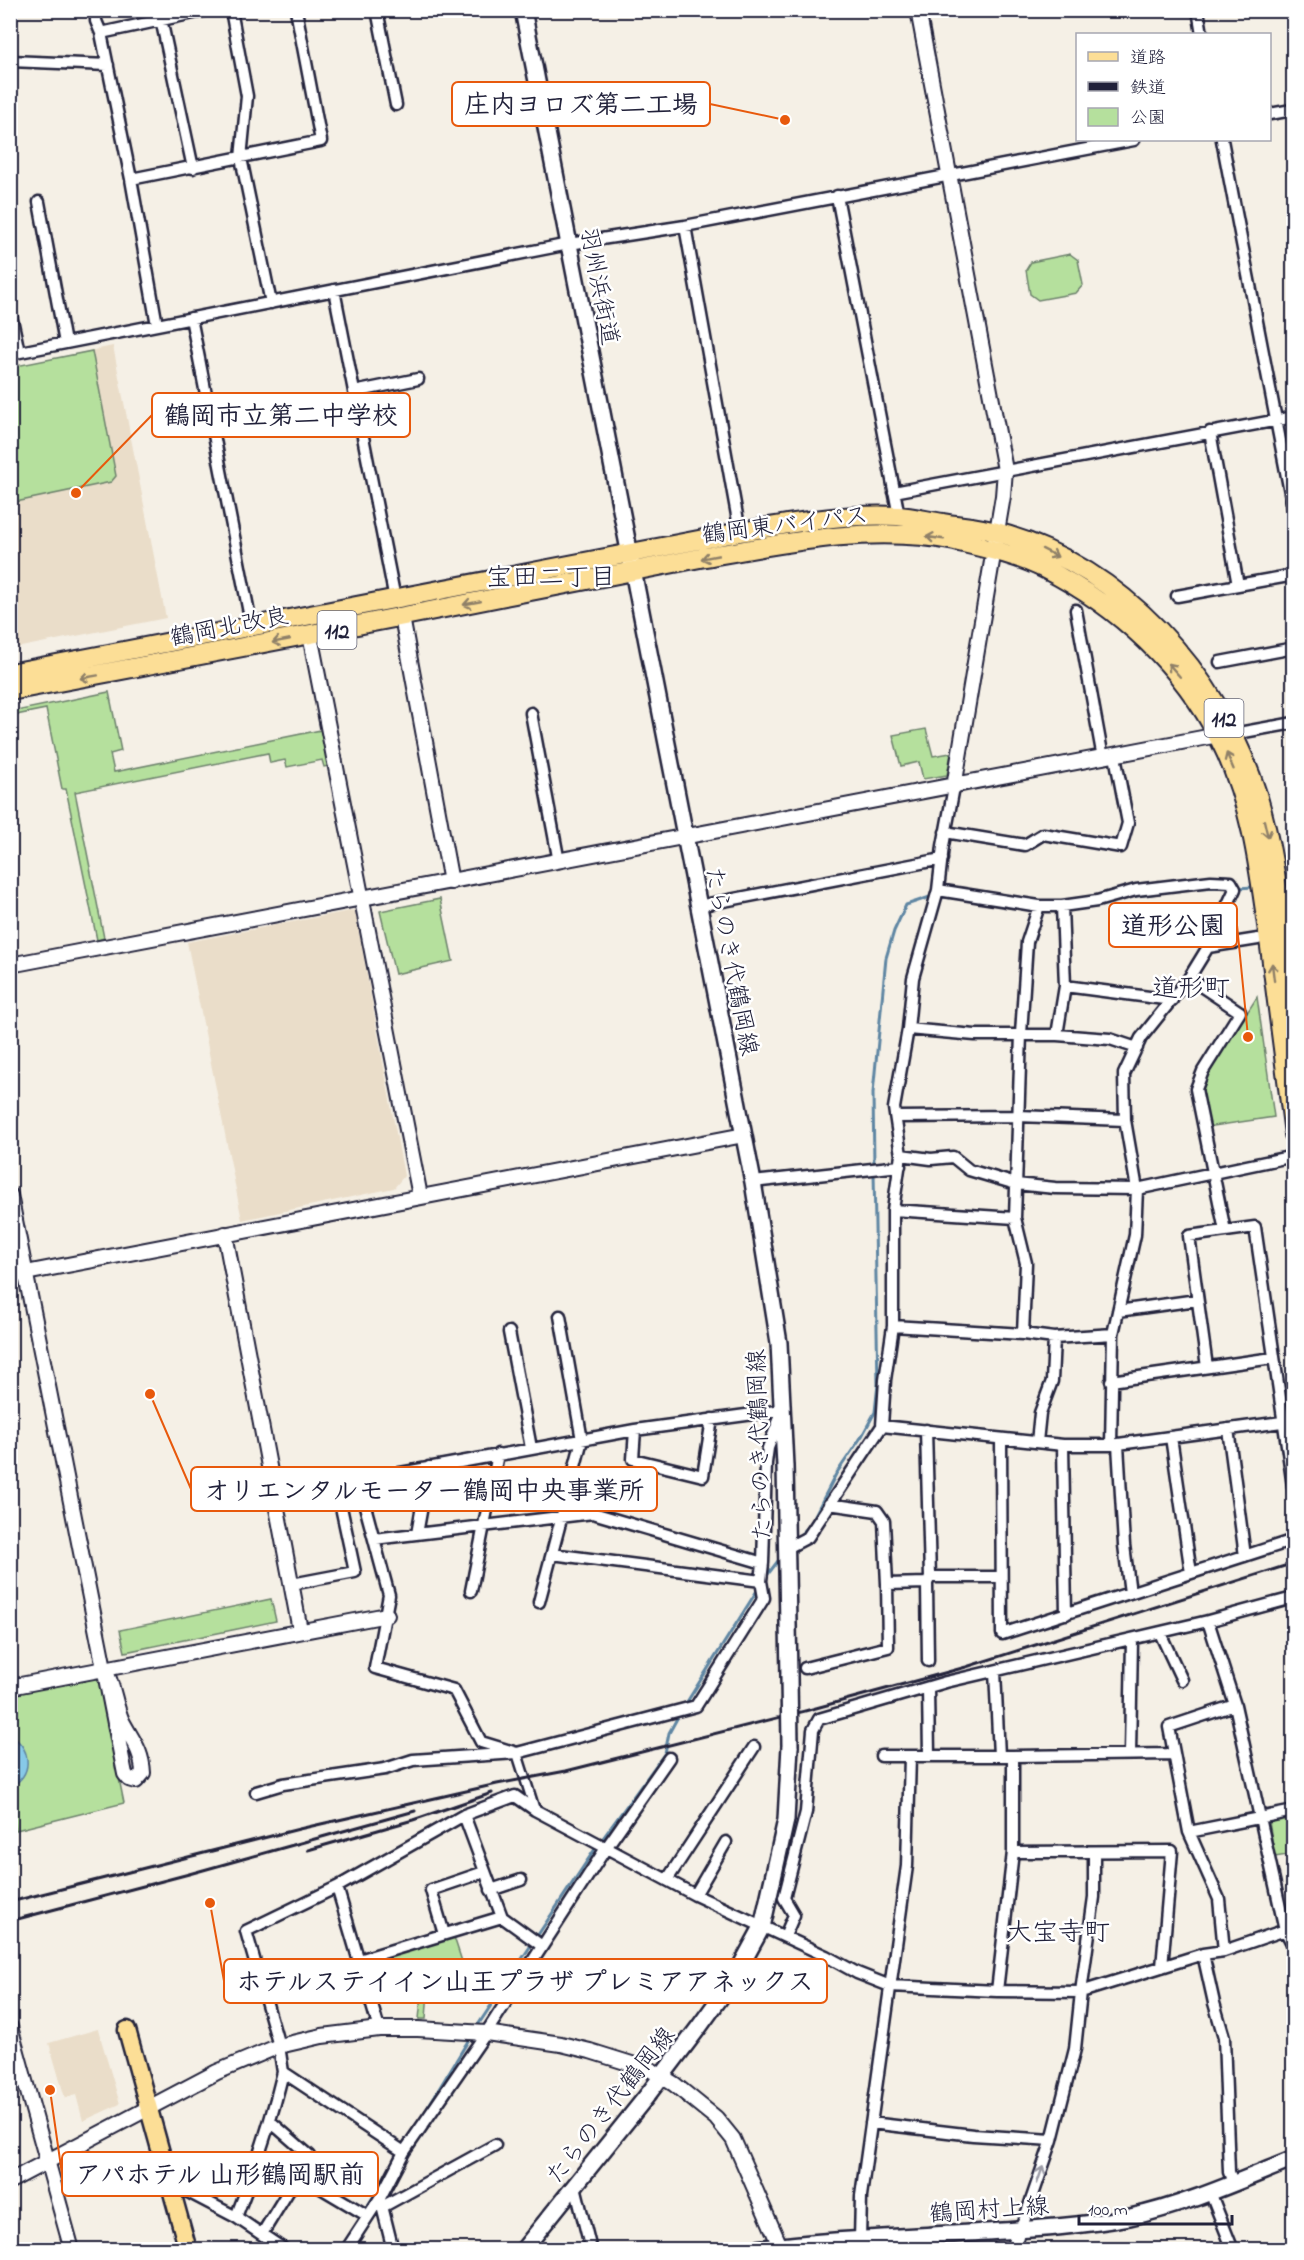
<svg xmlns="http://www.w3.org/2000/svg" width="1304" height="2260" viewBox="0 0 1304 2260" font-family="'Indie Flower','Klee One',sans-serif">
  <rect width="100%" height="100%" fill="#f5f0e6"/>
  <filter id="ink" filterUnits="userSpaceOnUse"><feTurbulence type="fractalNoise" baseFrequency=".0167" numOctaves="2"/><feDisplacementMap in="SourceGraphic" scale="12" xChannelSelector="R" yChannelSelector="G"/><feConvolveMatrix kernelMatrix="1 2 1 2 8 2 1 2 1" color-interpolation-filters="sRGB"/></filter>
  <g filter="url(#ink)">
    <!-- built -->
    <path fill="#eaddc9" d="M 113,346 L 166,618 L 11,649 L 11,367 Z
      M 355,910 L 404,1176 L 394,1188 L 242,1220 L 187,942 Z
      M 98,2029 L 120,2104 L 83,2121 L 76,2095 L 65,2098 L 49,2043 Z"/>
    <!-- green -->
    <path fill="#b5e09d" stroke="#6c816c" stroke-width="1.5" d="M 1070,254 L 1078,260 L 1083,285 L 1076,293 L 1038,300 L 1030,294 L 1026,270 L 1031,262 Z
      M 92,351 L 116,476 L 111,482 L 11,503 L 11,367 Z
      M 109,692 L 121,751 L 110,754 L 114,772 L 321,730 L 329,766 L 324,767 L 322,760 L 287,767 L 285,760 L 270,763 L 268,753 L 75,792 L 104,938 L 97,940 L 66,789 L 62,789 L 46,709 L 11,716 L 11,712 Z
      M 926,729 L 933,756 L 951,753 L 947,775 L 923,779 L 919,762 L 901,766 L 893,735 Z
      M 440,899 L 453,961 L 395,974 L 380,911 Z
      M 1257,997 L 1274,1117 L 1207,1127 L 1202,1093 L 1207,1076 Z
      M 271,1599 L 276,1621 L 125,1652 L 120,1630 Z
      M 98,1675 L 124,1803 L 16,1830 L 10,1801 L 10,1692 Z
      M 1293,1817 L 1293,1854 L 1275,1857 L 1269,1822 Z
      M 454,1937 L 472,1992 L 428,1990 L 426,2019 L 419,2019 L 422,1990 L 397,1990 L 387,1956 Z"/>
    <!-- water -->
    <path fill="#87c9e8" stroke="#5f86a3" stroke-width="1.5" d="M 10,1735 C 30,1747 34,1771 14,1785 L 11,1769 Z"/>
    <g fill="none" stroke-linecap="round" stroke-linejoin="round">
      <!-- stream -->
      <path stroke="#5f86a3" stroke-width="3" d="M 1285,886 L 1294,885
        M 1198,888 L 1222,887 L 1230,888
        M 1237,888 L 1254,887
        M 940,897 L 957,898
        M 1129,897 L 1159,893
        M 874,1165 L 873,1093 L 886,958 L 894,931 L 906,905 L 933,896
        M 799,1536 L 810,1525 L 836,1474 L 862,1436 L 875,1412 L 878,1384 L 874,1172
        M 765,1578 L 781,1557
        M 685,1705 L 758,1589
        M 601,1841 L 665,1753 L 669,1733 L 680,1713
        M 476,2028 L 597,1846
        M 420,2120 L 471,2036
        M 365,2210 L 384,2180
        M 340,2250 L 362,2216"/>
      <defs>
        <path id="pedestrian" d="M 517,1753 L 535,1810"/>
        <path id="minor" d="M 96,10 L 96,21 L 101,33 L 131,179 L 157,325
          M 231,10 L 247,96 L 241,158 L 271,303
          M 377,10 L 396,105
          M 1198,10 L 1202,34
          M 161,19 L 193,168
          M 101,33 L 208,10
          M 10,61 L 108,65
          M 1270,114 L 1292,110
          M 1222,140 L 1294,513
          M 131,179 L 321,141 L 296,10
          M 837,196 L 899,516
          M 39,202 L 65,343
          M 685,226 L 740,532
          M 334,290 L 395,599
          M 10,310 L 19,352
          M 191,318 L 252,628
          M 10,354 L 569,244 L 685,226 L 1134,140
          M 354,392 L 418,379
          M 1210,432 L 1238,585
          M 894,492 L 1294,417
          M 1177,596 L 1294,575
          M 1076,610 L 1103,758
          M 1220,662 L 1294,648
          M 531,713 L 559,862
          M 1233,734 L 1294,723
          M 945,832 L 1025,845 L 1043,834 L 1121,847 L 1128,823 L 1115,756
          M 938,890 L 1039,906 L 1062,906 L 1097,901 L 1136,890 L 1211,881 L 1231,882 L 1235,889 L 1208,947 L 1189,978 L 1141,1038 L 1124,1074 L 1125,1120 L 1137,1189 L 1135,1235 L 1113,1334 L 1111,1445
          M 698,906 L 942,859
          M 1208,947 L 1258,939
          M 1189,978 L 1240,1012 L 1203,1071 L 1196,1089 L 1225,1231
          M 1065,986 L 1172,1000
          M 908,1029 L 975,1035 L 1057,1035 L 1110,1039 L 1137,1048
          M 1057,1035 L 1065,986 L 1062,906
          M 897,1117 L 1018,1116 L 1125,1120
          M 901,1155 L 931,1159 L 953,1157 L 969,1170 L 1016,1184 L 1055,1188 L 1137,1189 L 1294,1156
          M 753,1182 L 900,1166
          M 893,1210 L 1015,1218
          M 1118,1311 L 1197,1300
          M 893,1326 L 1023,1334 L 1026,1263 L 1015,1218 L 1021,1034 L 1027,942 L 1039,906
          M 509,1332 L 531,1448
          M 1023,1334 L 1054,1338 L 1113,1334
          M 1207,1367 L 1189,1236 L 1255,1227 L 1294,1493
          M 1111,1381 L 1273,1358
          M 882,1426 L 1063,1445 L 1111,1445 L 1282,1422
          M 1228,1429 L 1245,1556
          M 635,1430 L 633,1459 L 703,1476 L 712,1419
          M 926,1430 L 930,1577
          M 1171,1437 L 1191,1573
          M 1001,1439 L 1002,1634 L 1294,1540
          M 1037,1442 L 1040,1413 L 1052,1381 L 1054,1338
          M 1063,1445 L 1066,1614
          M 1118,1445 L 1124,1545 L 1130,1593
          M 829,1504 L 877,1511 L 884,1521 L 887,1584 L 927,1583 L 930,1577 L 1001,1577
          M 417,1534 L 429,1467
          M 374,1539 L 593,1513 L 763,1563
          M 785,1549 L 808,1537 L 882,1426 L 885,1380 L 893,1326 L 893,1210 L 901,1155 L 894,1108 L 908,1029 L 913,978 L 938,890 L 943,846 L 954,787
          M 552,1554 L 761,1581
          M 927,1583 L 928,1661
          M 292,1584 L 355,1572 L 338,1493 L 368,1497
          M 471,1591 L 498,1454
          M 539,1602 L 582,1440 L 560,1316
          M 1208,1621 L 1235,1705 L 1285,1930 L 1294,1947
          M 1160,1633 L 1182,1680
          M 805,1668 L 888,1647 L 887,1584
          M 995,1671 L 999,1756 L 1013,1756 L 1013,1852 L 997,1991
          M 928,1688 L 929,1756
          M 1130,1754 L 1132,1639
          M 881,1756 L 999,1756
          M 1013,1756 L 1174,1754
          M 256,1792 L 283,1784 L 385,1769 L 413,1760 L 517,1753 L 696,1706 L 764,1598 L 761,1581 L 763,1563 L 766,1463 L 768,1448 L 783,1410 L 635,1430 L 373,1478 L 365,1506 L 389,1595 L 375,1668 L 454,1690 L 481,1742 L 517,1753
          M 464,1815 L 502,1917 L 542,1946
          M 1189,1832 L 1294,1811
          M 1013,1852 L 1172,1851 L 1162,1967
          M 667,1880 L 754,1747
          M 337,1887 L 379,2029
          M 491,1890 L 521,1880
          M 695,1895 L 726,1842
          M 444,1934 L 431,1890 L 484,1872
          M 785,1936 L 794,1915 L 784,1898 L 806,1812 L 813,1730 L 819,1719 L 946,1682 L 1208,1621 L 1293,1598 L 1294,1601
          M 1224,1951 L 1219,1899 L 1189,1832 L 1169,1727 L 1235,1705
          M 1203,1954 L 1214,2003 L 1224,2037 L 1229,2172 L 1233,2183
          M 359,1960 L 502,1917
          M 871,2123 L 973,2135 L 1052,2140
          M 404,2152 L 283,2072 L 279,2046 L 246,1931 L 337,1887 L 464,1815 L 515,1796 L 535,1810 L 695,1895 L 826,1956 L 857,1973 L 890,1986 L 997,1991 L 1081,1992 L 1203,1954 L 1224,1951 L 1294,1927
          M 299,2175 L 368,2216
          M 169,2182 L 236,2217 L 285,2250
          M 575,2186 L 591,2250
          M 1210,2192 L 1233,2250
          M 381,2202 L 393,2250
          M 382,2207 L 495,2145
          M 236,2217 C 255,2169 271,2122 283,2072
          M 1019,2230 L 1024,2221 L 1052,2140 L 1075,2049 L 1081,1992 L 1094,1897 L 1094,1852
          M 262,2234 L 310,2156 L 271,2122
          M 860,2240 L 861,2196 L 907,1866 L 910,1756
          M 346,2250 L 380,2198 L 404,2152 L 486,2033 L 606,1848 L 669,1758"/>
        <path id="tertiary" d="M 918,10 L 1005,470 L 1003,496 L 954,787
          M 402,617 L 451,882
          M 310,635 L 420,1196
          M 10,965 L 1218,735
          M 10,1195 L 104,1668
          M 225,1234 L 300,1630
          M 10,1276 L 744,1135
          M 104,1668 C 114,1685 114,1703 122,1721 C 132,1740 142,1750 143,1773 L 136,1781 L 129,1779 L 125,1774 Z
          M 10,1687 L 387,1615
          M 10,2027 L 72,2250
          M 10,2181 L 217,2072 L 279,2046 L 322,2036 L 379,2029 L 418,2029 L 486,2033 L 561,2044 L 590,2051 L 651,2070 L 674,2084 L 716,2118 L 733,2139 L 780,2246
          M 1013,2250 L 1019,2230"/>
        <path id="secondary" d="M 523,10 L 753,1182 L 779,1343 L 785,1466 L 789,1676
          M 523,2250 L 646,2097 L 699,2027 L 733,1980 L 762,1927 L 786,1820 L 790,1746
          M 749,2250 C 828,2239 907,2237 986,2232 C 1034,2229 1083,2226 1130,2217 C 1186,2205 1241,2180 1294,2159"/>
        <path id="primary" d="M 127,2030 L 188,2250"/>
        <path id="trunk" d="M 10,673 L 740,532 C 793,523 845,513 898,516 C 913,517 928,521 943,523 C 960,526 979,527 996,532 C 1121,565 1219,674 1257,794 C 1278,863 1283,938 1294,1009
          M 10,691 C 179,659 347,628 515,594 C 577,582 639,570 700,558 C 784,543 871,524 955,541 C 985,548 1018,555 1045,569 C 1118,606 1183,666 1220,740 C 1253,805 1260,876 1270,947 C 1278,1009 1286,1071 1294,1134"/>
      </defs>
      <!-- pedestrian casing -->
      <use href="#pedestrian" stroke="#22223b" stroke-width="13"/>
      <!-- minor casing -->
      <use href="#minor" stroke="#22223b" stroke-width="15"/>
      <!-- tertiary casing -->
      <use href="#tertiary" stroke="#22223b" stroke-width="18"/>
      <!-- secondary casing -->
      <use href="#secondary" stroke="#22223b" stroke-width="20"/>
      <!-- primary casing -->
      <use href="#primary" stroke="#22223b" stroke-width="21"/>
      <!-- trunk casing -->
      <use href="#trunk" stroke="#22223b" stroke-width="22"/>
      <!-- pedestrian -->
      <use href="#pedestrian" stroke="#fff" stroke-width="8"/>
      <!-- minor -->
      <use href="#minor" stroke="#fff" stroke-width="10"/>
      <!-- tertiary -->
      <use href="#tertiary" stroke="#fff" stroke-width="14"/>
      <!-- secondary -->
      <use href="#secondary" stroke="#fff" stroke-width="15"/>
      <!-- primary -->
      <use href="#primary" stroke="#fcde96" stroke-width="16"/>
      <!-- trunk -->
      <use href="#trunk" stroke="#fcde96" stroke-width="18"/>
      <!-- rail -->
      <path stroke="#22223b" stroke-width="3" d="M 308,1850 L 413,1820 L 492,1793
        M 10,1902 L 299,1829 L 497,1784 L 566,1771 L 805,1711 L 966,1667 L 1294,1563
        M 10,1921 L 189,1874 L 415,1811"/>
      <defs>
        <path id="secondary-bridge" d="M 789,1676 L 790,1746"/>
      </defs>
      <!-- secondary-bridge casing -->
      <use href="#secondary-bridge" stroke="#22223b" stroke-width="20" stroke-linecap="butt"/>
      <!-- secondary-bridge -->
      <use href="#secondary-bridge" stroke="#fff" stroke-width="15"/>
    </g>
    <!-- one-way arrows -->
    <defs><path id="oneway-shaft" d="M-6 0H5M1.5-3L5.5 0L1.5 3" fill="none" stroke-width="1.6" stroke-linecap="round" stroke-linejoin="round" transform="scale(1.5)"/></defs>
    <g stroke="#8f8068">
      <use href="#oneway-shaft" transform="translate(935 538) rotate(-172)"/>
      <use href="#oneway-shaft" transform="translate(1050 553) rotate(27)"/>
      <use href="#oneway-shaft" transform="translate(710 557) rotate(169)"/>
      <use href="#oneway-shaft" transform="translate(472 603) rotate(169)"/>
      <use href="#oneway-shaft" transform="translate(281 641) rotate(169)"/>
      <use href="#oneway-shaft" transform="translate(1174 670) rotate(-131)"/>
      <use href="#oneway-shaft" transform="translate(89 677) rotate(170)"/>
      <use href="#oneway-shaft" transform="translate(1230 761) rotate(-113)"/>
      <use href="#oneway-shaft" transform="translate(1266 829) rotate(77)"/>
      <use href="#oneway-shaft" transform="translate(1273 972) rotate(-97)"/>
    </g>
    <use stroke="#9c9ca7" href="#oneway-shaft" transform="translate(1040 2175) rotate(-71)"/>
  </g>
  <g text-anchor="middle" stroke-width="5" stroke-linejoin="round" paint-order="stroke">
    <!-- shield labels -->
    <g fill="#fff" stroke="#646476" stroke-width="1.5">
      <rect x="317.5" y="611" width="39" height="38" rx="4.5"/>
      <rect x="1204.5" y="699" width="39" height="38" rx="4.5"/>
    </g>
    <g font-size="22" font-weight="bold" fill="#22223b">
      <text x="337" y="638">112</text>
      <text x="1224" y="726">112</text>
    </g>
    <!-- street labels -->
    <g font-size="24" fill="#22223b" stroke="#fff">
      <text transform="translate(600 286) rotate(79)" y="8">羽州浜街道</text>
      <text transform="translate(785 524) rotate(-7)" y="8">鶴岡東バイパス</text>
      <text transform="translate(229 626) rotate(-11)" y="8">鶴岡北改良</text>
      <text transform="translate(732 961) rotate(79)" y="8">たらのき代鶴岡線</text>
      <text transform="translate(759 1445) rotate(-92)" y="8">たらのき代鶴岡線</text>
      <text transform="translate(610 2105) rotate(-52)" y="8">たらのき代鶴岡線</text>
      <text transform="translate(989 2209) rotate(-4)" y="8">鶴岡村上線</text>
    </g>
    <!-- neighbourhood labels -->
    <g font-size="26" fill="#22223b" stroke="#fff">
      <text x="551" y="585">宝田二丁目</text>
      <text x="1191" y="996">道形町</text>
      <text x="1058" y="1940">大宝寺町</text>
    </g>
  </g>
  <!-- callouts -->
  <path fill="none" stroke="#e8590c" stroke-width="2" d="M785 120L710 104M76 493L152 415M1248 1037L1237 925M150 1394L191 1489M210 1903L224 1981M50 2090L62 2174"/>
  <g fill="#e8590c" stroke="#fff" stroke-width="2">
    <circle cx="785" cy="120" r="6"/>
    <circle cx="76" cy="493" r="6"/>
    <circle cx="1248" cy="1037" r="6"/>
    <circle cx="150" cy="1394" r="6"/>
    <circle cx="210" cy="1903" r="6"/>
    <circle cx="50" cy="2090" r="6"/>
  </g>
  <g fill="#fff" stroke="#e8590c" stroke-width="2">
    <rect x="452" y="82" width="258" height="44" rx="6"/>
    <rect x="152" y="393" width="258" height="44" rx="6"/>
    <rect x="1109" y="903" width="128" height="44" rx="6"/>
    <rect x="191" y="1467" width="466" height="44" rx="6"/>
    <rect x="224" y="1959" width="603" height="44" rx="6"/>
    <rect x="62" y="2152" width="316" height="44" rx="6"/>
  </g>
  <g font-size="26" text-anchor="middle" font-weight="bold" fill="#22223b">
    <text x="581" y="113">庄内ヨロズ第二工場</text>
    <text x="281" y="424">鶴岡市立第二中学校</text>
    <text x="1173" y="934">道形公園</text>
    <text x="424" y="1499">オリエンタルモーター鶴岡中央事業所</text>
    <text x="525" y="1990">ホテルステイイン山王プラザ プレミアアネックス</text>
    <text x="220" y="2183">アパホテル 山形鶴岡駅前</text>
  </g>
  <!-- margin -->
  <rect width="1304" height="2260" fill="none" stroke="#fff" stroke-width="36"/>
  <rect x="18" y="18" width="1268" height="2224" fill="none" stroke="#22223b" stroke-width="2" filter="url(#ink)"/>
  <!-- legend -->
  <rect x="1076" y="33" width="195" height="108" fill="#ffffff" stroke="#a7a7b1" stroke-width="1.5"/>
  <rect x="1088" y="52" width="30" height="9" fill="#fcde96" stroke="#a7a7b1" stroke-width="1.5"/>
  <text x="1130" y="63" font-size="18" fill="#22223b">道路</text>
  <rect x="1088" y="82" width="30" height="9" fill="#22223b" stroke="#a7a7b1" stroke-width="1.5"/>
  <text x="1130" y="93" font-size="18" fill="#22223b">鉄道</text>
  <rect x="1088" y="108" width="30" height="18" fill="#b5e09d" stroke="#a7a7b1" stroke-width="1.5"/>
  <text x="1130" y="123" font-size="18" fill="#22223b">公園</text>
  <!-- scale -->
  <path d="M1079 2215v9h153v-9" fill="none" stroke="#22223b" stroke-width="3"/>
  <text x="1088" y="2215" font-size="18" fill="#22223b" stroke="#ffffff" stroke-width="4.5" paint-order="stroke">100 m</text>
</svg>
